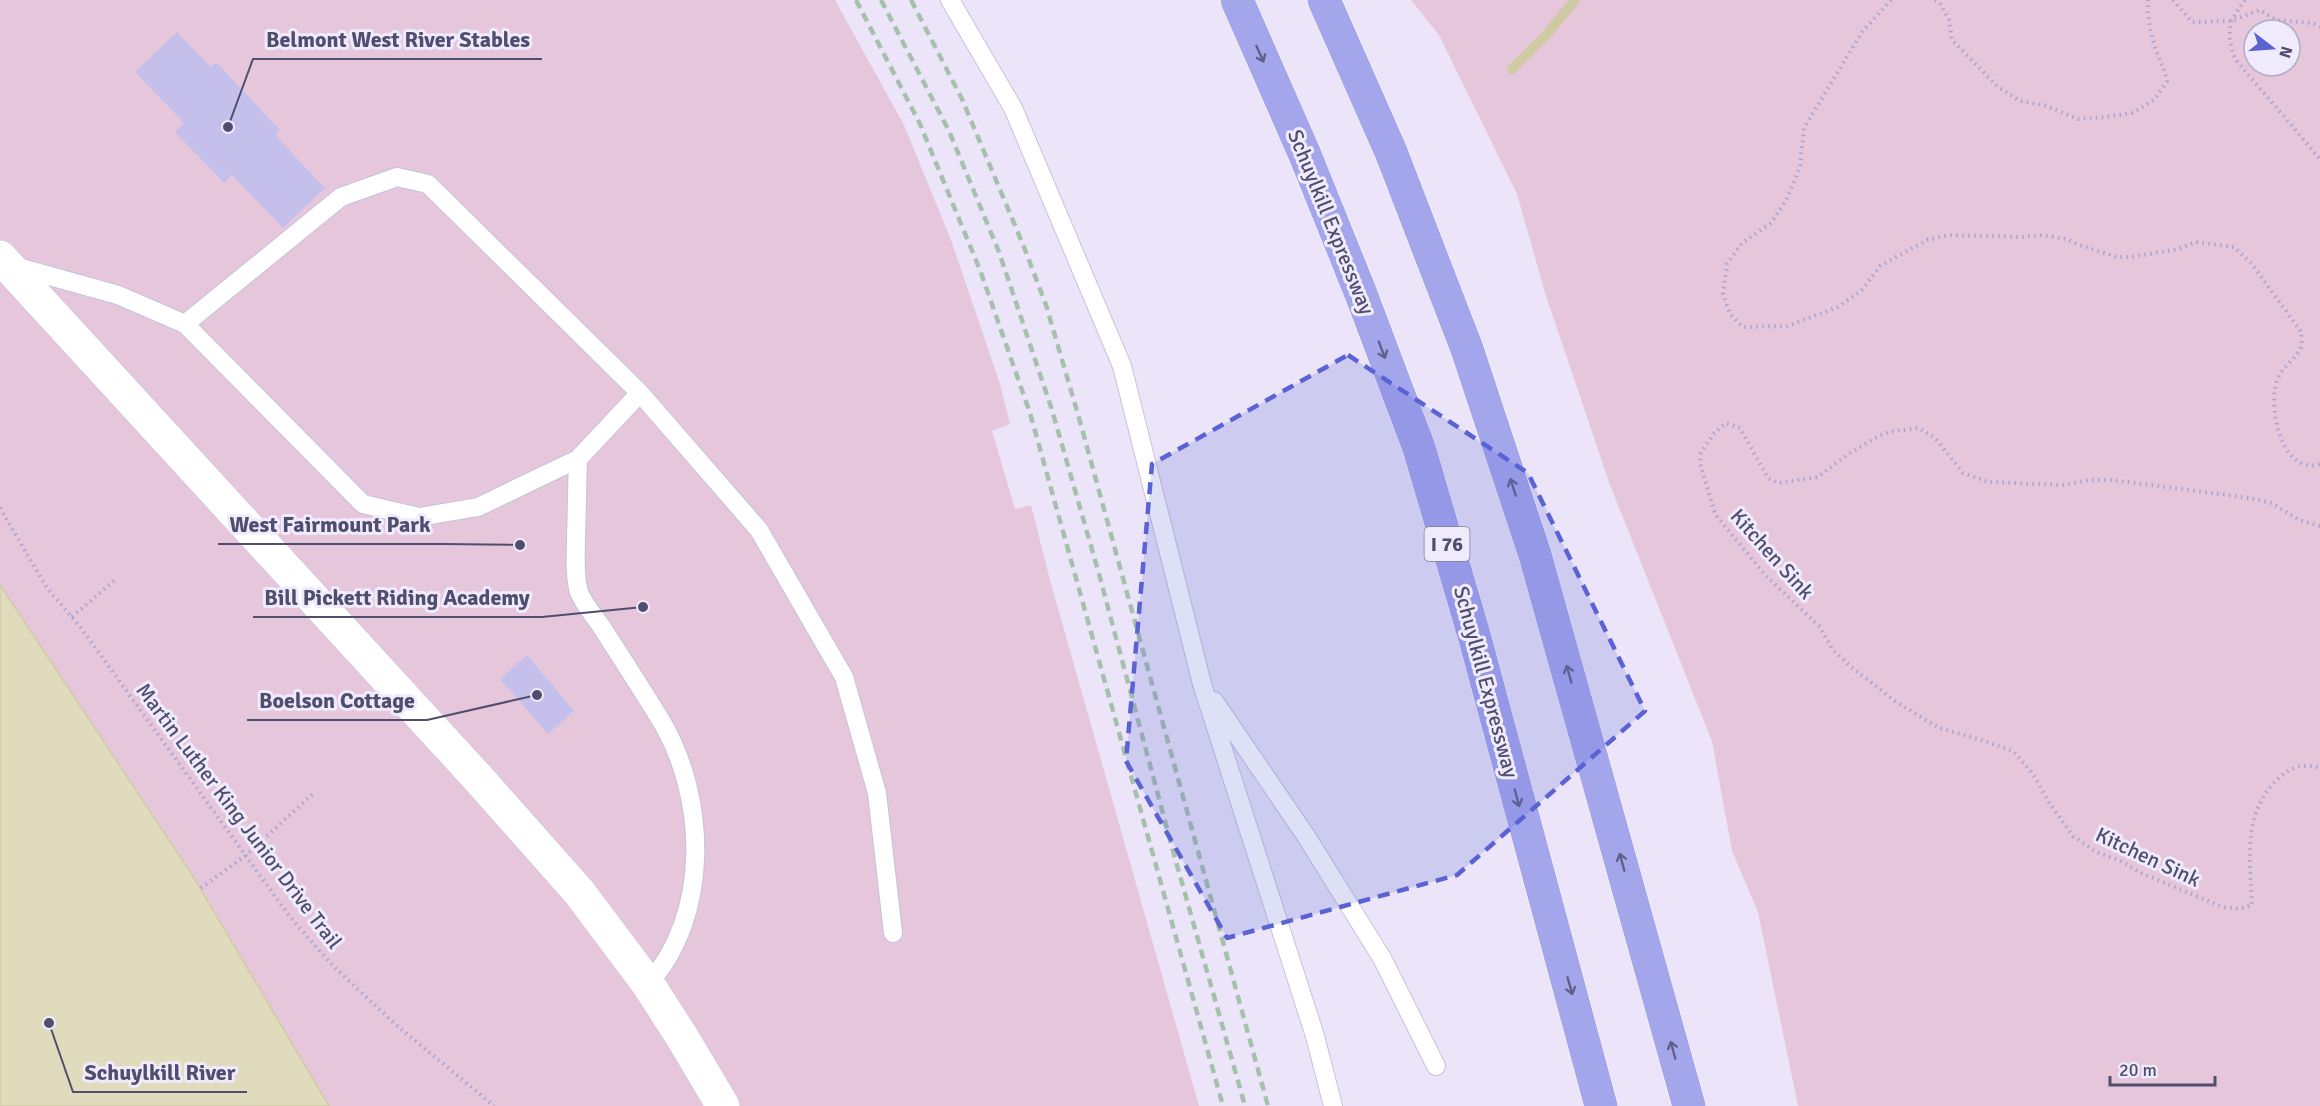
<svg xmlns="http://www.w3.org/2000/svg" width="2320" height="1106" viewBox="0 0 2320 1106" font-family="Signika,sans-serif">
  <rect width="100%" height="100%" fill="#ece5f9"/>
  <!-- green -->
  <path fill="#e5c6db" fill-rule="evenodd" d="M 0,0 L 835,0 L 904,125 L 951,240 L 1000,384 L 1010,424 L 992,431 L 1015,509 L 1031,505 L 1050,580 L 1199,1106 L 329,1106 L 192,873 L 0,585 Z
    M 1411,0 L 2320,0 L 2320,1106 L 1798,1106 L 1758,912 L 1732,851 L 1712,741 L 1610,485 L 1546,296 L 1517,194 L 1439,35 ZM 2254,30 L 2290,30 L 2290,66 L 2254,66 Z"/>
  <!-- water -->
  <path fill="#e0dbbc" stroke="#d0caa4" stroke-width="1.5" d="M 0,585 L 191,873 L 329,1106 L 0,1106 Z"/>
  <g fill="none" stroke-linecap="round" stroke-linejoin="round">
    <!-- stream -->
    <path stroke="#d0caa4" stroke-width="10" d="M 1512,69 L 1546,35 L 1575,0"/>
  </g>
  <!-- building -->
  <path fill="#c5c0eb" d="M 177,32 L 211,67 L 216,62 L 280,130 L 275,135 L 325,188 L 283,228 L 232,175 L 224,183 L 175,132 L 184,123 L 135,72 Z
    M 527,655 L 574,711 L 548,734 L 500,679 Z"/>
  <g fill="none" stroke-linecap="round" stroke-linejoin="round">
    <defs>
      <path id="service" d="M 950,0 L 1013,108 L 1122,366 L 1202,684 L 1315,1036 L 1333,1106
        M 14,266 L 118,295 L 185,324 L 363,504 L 419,517 L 478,507 L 578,459 L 640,393 L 428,184 L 397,177 L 341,197 L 185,324
        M 640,393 L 759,530 L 844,677 L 877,793 L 893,933
        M 578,459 C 577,485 577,511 576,537 C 576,554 574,575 579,592 C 583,603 594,616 601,626 C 621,657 641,688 660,719 C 707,796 711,915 648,984
        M 1214,701 L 1306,836 L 1382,958 L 1436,1066"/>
      <path id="secondary" d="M 0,257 L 477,777 L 579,892 L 648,984 L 682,1037 L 723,1106"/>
      <path id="motorway" d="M 1237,0 L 1305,155 L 1361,294 L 1419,448 L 1474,635 L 1601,1106
        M 1324,0 L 1391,152 L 1467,349 L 1535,555 L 1689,1106"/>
    </defs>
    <!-- service casing -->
    <use href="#service" stroke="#c7c2dc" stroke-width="20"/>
    <!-- secondary casing -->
    <use href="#secondary" stroke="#c8c3e2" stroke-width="34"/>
    <!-- motorway casing -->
    <use href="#motorway" stroke="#fff" stroke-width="34"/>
    <!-- path -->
    <path stroke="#a8a4cf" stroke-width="4" stroke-dasharray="1.5 4.5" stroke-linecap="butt" d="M 1891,0 L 1862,32 L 1804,128 L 1800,167 L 1786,200 L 1771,223 L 1742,243 L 1727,264 L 1723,293 L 1730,314 L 1743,327 L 1787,326 L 1838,307 L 1861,291 L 1880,266 L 1927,240 L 1949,235 L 2023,237 L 2040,235 L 2067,239 L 2079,245 L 2117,257 L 2131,257 L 2178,249 L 2196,242 L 2234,247 L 2251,263 L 2302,333 C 2301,337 2302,344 2301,347 C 2296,359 2283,366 2278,378 C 2267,403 2280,476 2320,464
      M 1935,0 L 1940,3 L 1949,20 L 1952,40 L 1997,86 L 2020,101 L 2044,105 L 2078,119 L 2106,117 L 2132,113 L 2154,100 L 2167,81 C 2165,70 2161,63 2157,53 C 2152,41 2146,12 2148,0
      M 2173,0 L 2192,22 L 2231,21 L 2260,10 L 2276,20 L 2312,23 L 2320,27
      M 2245,0 C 2228,23 2226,31 2235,59 L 2320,159
      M 0,508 L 47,588 L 81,628 L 290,917 L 333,966 L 395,1024 L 494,1106
      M 2320,526 L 2299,520 L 2272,503 L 2249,498 L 2113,480 L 2089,480 L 2064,485 L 1989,482 L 1963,473 L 1936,439 L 1919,428 L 1888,432 L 1873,439 L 1847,455 L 1818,477 L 1778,483 L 1768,478 L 1740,428 L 1726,423 L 1713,434 L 1701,453 L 1700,463 L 1715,514 L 1765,575 L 1819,626 L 1833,650 L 1850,666 L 1895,701 L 1939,728 L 1985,741 L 2014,752 L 2033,774 L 2050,804 L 2073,836 L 2096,852 L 2119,860 L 2141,873 L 2223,907 L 2239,909 L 2252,905 C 2250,861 2242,812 2278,779 C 2290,767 2303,763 2320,768
      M 72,617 L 117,578
      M 201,888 L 245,856 L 315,792"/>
    <!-- service -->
    <use href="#service" stroke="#fff" stroke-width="18"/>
    <!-- secondary -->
    <use href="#secondary" stroke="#fff" stroke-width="33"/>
    <!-- motorway -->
    <use href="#motorway" stroke="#a4a6ec" stroke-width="33"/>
    <!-- rail -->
    <path stroke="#a5c1ac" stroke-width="4.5" stroke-dasharray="9 6" stroke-linecap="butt" d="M 856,0 L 920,124 L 980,270 L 1030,413 L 1223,1106
      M 881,0 L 949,131 L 999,252 L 1052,410 L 1099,574 L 1173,851 L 1245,1106
      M 911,0 L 962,99 L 1024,247 L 1046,305 L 1079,418 L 1268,1106"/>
  </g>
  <!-- one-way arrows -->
  <defs><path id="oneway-shaft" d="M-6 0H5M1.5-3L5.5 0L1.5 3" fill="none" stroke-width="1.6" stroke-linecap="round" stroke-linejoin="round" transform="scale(1.5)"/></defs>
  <g stroke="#616088">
    <use href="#oneway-shaft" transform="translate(1260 54) rotate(66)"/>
    <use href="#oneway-shaft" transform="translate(1382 350) rotate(69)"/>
    <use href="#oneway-shaft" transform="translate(1513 487) rotate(-108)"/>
    <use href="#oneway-shaft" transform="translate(1569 674) rotate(-106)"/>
    <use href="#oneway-shaft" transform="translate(1517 798) rotate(75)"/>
    <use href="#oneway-shaft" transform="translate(1622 862) rotate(-105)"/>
    <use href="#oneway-shaft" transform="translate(1570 986) rotate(74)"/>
    <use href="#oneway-shaft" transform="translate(1673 1050) rotate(-105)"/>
  </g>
  <!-- marked area -->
  <path fill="#5a62d4" fill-opacity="0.2" stroke="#5a62d4" stroke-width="4.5" stroke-dasharray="12 8" stroke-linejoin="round" d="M 1348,355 L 1528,473 L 1645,711 L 1457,875 L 1227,938 L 1126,761 L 1152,464 Z"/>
  <g text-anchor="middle" stroke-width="6" stroke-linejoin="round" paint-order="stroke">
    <!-- shield labels -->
    <rect fill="#f0ebfc" stroke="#807d99" stroke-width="1.5" x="1424.5" y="527" width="45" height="34" rx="4.5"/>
    <g font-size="20" font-weight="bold" fill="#504e6f">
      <text x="1447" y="551">I 76</text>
    </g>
    <!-- street labels -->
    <g font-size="21" fill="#504e6f" stroke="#f0ebfc">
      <text transform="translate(1331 222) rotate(68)" y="7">Schuylkill Expressway</text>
      <text transform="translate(1772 554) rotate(48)" y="7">Kitchen Sink</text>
      <text transform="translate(1486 682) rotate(75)" y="7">Schuylkill Expressway</text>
      <text transform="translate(239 816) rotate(53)" y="7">Martin Luther King Junior Drive Trail</text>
      <text transform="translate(2148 857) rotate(25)" y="7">Kitchen Sink</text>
    </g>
  </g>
  <!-- callouts -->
  <path fill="none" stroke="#504e6f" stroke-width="2" d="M228 127L253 59H542M520 545L443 544H218M643 607L542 617H253M537 695L427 720H247M49 1023L73 1092H247"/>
  <g fill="#504e6f" stroke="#f0ebfc" stroke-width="2">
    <circle cx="228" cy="127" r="6"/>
    <circle cx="520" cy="545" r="6"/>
    <circle cx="643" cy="607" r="6"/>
    <circle cx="537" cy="695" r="6"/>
    <circle cx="49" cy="1023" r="6"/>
  </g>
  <g font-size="22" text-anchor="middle" font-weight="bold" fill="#504e6f" stroke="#f0ebfc" stroke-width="6" stroke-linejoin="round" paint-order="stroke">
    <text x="398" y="47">Belmont West River Stables</text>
    <text x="330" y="532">West Fairmount Park</text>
    <text x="397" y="605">Bill Pickett Riding Academy</text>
    <text x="337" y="708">Boelson Cottage</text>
    <text x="160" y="1080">Schuylkill River</text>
  </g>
  <!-- north arrow -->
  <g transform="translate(2272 48) rotate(107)"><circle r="28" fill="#f0ebfc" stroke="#b0acc4" stroke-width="1.5"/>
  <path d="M0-4.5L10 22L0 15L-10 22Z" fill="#5a62d4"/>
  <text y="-9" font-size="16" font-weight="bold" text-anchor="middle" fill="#504e6f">N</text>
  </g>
  <!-- scale -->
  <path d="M2110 1076v9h105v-9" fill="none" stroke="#504e6f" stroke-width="3"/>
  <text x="2119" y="1076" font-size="18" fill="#504e6f" stroke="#f0ebfc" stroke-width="4.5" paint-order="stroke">20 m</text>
</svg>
